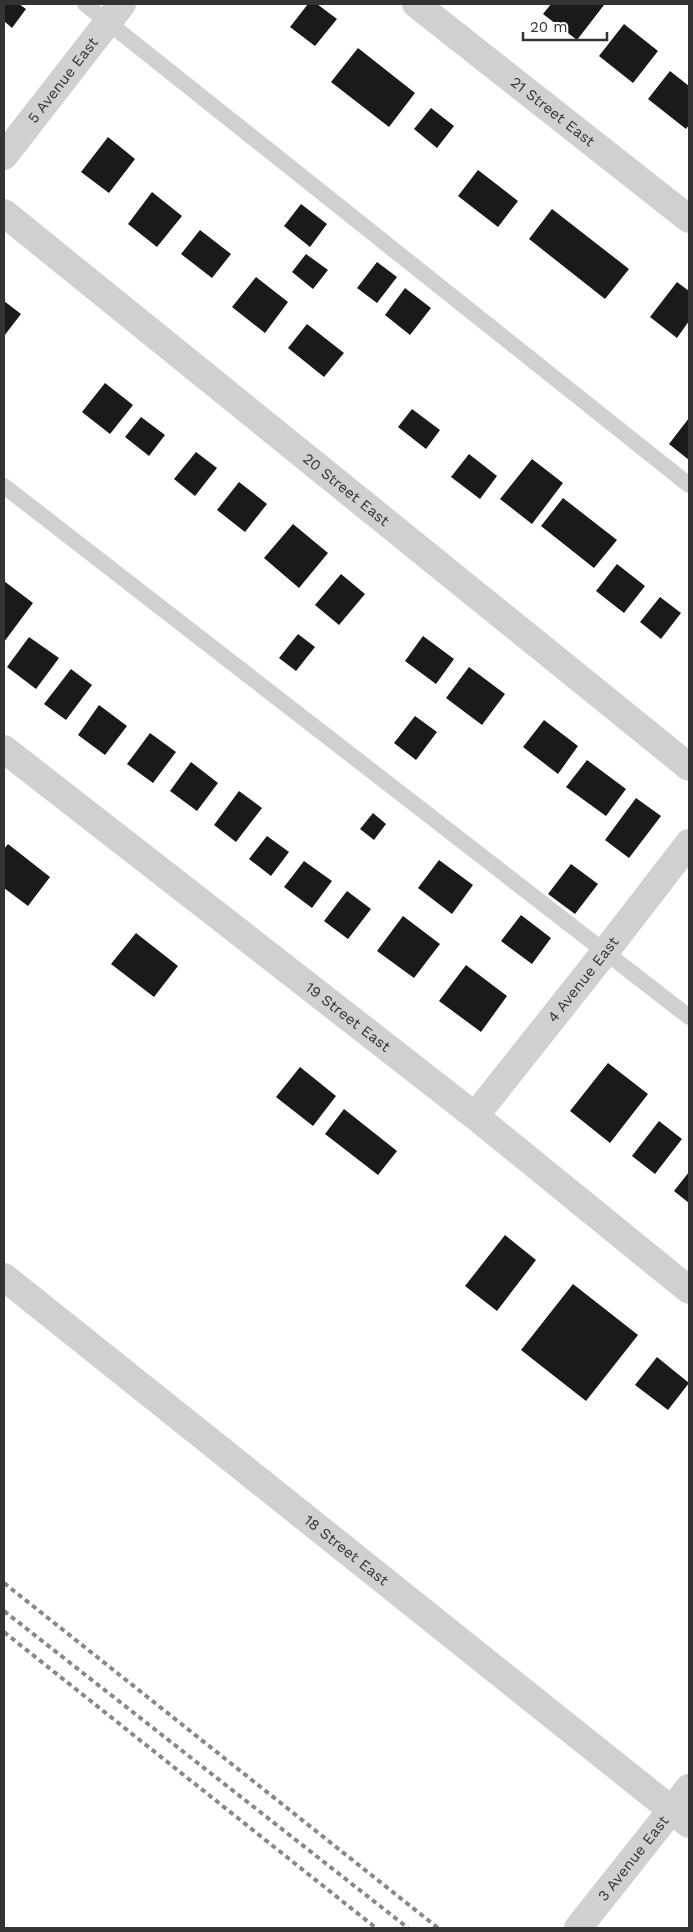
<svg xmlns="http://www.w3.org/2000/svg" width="693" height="1932" viewBox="0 0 693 1932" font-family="'Work Sans',sans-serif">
  <rect width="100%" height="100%" fill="#fff"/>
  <!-- building -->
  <path fill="#1a1a1a" d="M 4,4 L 19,4 L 26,9 L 12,28 L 4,21 Z
    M 308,4 L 317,4 L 337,19 L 315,46 L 290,27 Z
    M 551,4 L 602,4 L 604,5 L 577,40 L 543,14 Z
    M 624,24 L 658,51 L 633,83 L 599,56 Z
    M 358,48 L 415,93 L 389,127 L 331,82 Z
    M 670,71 L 689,86 L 689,125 L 686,129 L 648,99 Z
    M 431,108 L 454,126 L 437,148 L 414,129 Z
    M 108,137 L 135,159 L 109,193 L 81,172 Z
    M 478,170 L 518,201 L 498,227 L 458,196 Z
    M 152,192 L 182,216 L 157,247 L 128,224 Z
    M 301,204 L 327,224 L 310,247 L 284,226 Z
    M 552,209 L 629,269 L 605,299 L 529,239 Z
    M 200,230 L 231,254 L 212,278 L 181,254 Z
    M 306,254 L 328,270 L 313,289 L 292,272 Z
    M 377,262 L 397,277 L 377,303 L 357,288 Z
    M 256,277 L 288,302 L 265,333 L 232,307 Z
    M 677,282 L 689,291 L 689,321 L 677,338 L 650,317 Z
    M 405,288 L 431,308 L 410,335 L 385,315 Z
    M 4,301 L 21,314 L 4,336 Z
    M 307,324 L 344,353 L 324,377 L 288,348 Z
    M 105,383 L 133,405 L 110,434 L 82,412 Z
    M 412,409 L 440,430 L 426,449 L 398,427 Z
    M 141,417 L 165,435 L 149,456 L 125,437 Z
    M 689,418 L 689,460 L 669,444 Z
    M 196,452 L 217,468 L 195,496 L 174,479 Z
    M 469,454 L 497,476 L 480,499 L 451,477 Z
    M 532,459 L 563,483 L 532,524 L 500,499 Z
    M 239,482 L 267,504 L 245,532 L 217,510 Z
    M 563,498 L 617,540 L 594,568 L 541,526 Z
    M 293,524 L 328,553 L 299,588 L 264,558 Z
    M 617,564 L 645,586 L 624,613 L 596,591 Z
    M 341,574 L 365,594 L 339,625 L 315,605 Z
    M 4,581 L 33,603 L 4,642 Z
    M 660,597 L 681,613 L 661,639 L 640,622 Z
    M 298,634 L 315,647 L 296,671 L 279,658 Z
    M 423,636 L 454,659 L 436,684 L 405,661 Z
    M 29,637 L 59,658 L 36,689 L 7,667 Z
    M 469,667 L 505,694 L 482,725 L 446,698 Z
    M 71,669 L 92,685 L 66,720 L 44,704 Z
    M 99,705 L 127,726 L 105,755 L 78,735 Z
    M 415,716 L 437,732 L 416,760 L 394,743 Z
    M 544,720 L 578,746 L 558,774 L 523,747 Z
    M 150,733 L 176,752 L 153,783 L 127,764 Z
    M 587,760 L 626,789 L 606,816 L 566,787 Z
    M 191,762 L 218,783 L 197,811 L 170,791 Z
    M 239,791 L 262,808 L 236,842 L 214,825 Z
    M 636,798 L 661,816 L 629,858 L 605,840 Z
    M 373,813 L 386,824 L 374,840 L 360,829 Z
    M 267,836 L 289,852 L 271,876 L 249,859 Z
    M 8,844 L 50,877 L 28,906 L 4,888 L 4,849 Z
    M 439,860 L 473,885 L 452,914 L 418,888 Z
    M 304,861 L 332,881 L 312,908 L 284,887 Z
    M 571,864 L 598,884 L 575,914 L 548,894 Z
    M 347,891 L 371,909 L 348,939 L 324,921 Z
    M 521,915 L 551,938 L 532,964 L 501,941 Z
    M 403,916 L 440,944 L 414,978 L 377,951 Z
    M 136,933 L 178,966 L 154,997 L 111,964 Z
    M 466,965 L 507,996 L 481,1032 L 439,1001 Z
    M 608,1063 L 648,1094 L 610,1143 L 570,1111 Z
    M 300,1067 L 336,1096 L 313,1126 L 276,1097 Z
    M 344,1109 L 397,1151 L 378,1175 L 325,1134 Z
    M 659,1121 L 682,1139 L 655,1174 L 632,1156 Z
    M 689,1172 L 689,1203 L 674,1191 Z
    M 505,1235 L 536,1260 L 497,1311 L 465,1286 Z
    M 573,1284 L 638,1335 L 586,1401 L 521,1350 Z
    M 657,1357 L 689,1383 L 668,1410 L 635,1385 Z"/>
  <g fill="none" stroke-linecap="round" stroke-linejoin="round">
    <!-- service -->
    <path stroke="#d0d0d0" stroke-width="16" d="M 85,4 L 689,485
      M 4,486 L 689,1017"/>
    <!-- minor -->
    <g stroke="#d0d0d0" stroke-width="28">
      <path id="s1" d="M 416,4 L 689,219"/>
      <path id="s2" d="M 4,156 L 122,4"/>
      <path id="s3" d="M 4,213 L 689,767"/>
      <path id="s4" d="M 4,749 L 475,1116 L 689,1290"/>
      <path id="s5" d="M 475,1116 L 605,952 L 689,843"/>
      <path id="s6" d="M 4,1277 L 689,1824"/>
      <path id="s7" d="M 578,1928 L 689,1788"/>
    </g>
    <!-- rail -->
    <path stroke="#888" stroke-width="4" stroke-dasharray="5 4" stroke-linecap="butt" d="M 4,1583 L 438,1928
      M 4,1611 L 408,1928
      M 4,1632 L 376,1928"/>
  </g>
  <g text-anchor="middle" stroke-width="5" stroke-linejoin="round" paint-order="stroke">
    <!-- street labels -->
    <g font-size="15" fill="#333" stroke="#fff">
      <text dy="5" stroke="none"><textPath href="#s2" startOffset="96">5 Avenue East</textPath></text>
      <text dy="5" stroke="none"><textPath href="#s1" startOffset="174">21 Street East</textPath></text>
      <text dy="5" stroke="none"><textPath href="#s3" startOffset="440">20 Street East</textPath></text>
      <text dy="5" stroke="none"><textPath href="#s5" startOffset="174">4 Avenue East</textPath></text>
      <text dy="5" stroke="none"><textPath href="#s4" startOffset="436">19 Street East</textPath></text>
      <text dy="5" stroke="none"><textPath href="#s6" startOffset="438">18 Street East</textPath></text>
      <text dy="5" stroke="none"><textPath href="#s7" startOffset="89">3 Avenue East</textPath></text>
    </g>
  </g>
  <!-- border -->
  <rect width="693" height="1932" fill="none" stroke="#333333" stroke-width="10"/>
  <!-- scale -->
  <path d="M523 32v8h84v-8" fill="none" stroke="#333333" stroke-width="2.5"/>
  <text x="530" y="32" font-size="15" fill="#333333" stroke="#ffffff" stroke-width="4" paint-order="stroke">20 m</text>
</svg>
